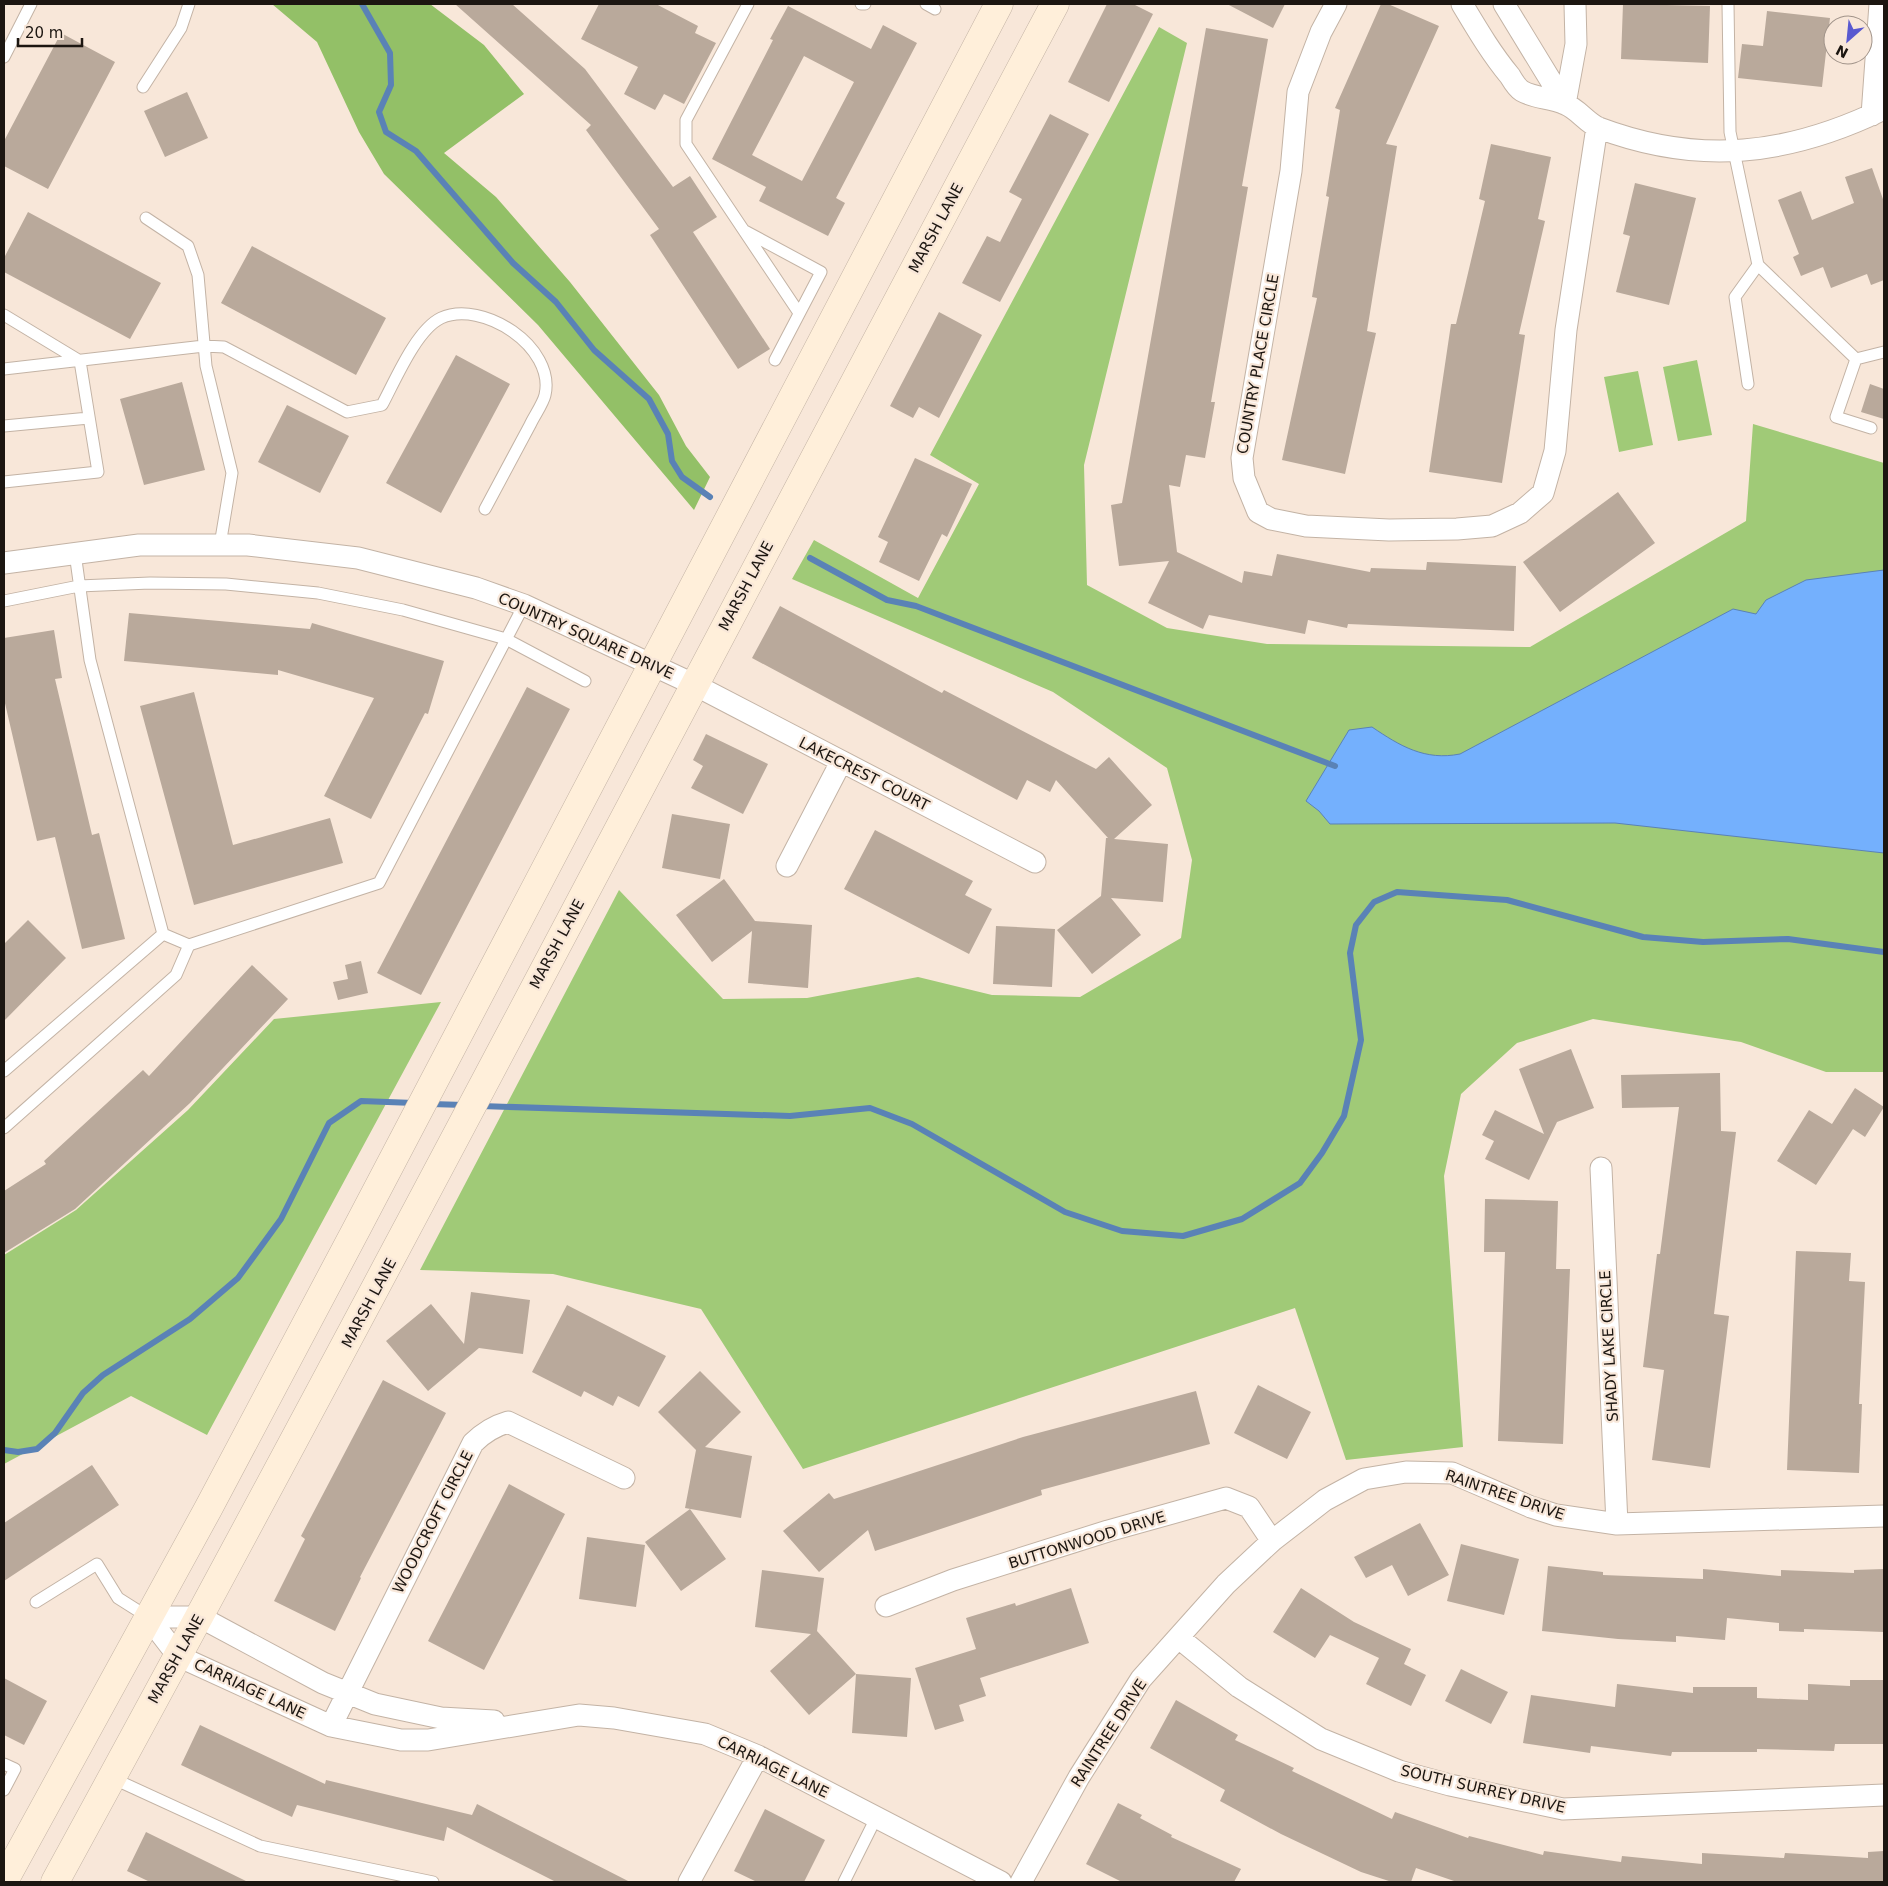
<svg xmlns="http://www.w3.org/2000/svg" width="1888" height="1886" viewBox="0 0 1888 1886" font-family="'DejaVu Sans',sans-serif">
  <rect width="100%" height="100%" fill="#f8e7d9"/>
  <!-- green -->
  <path fill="#a0ca77" d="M 1159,27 L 1187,43 L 1084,465 L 1087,585 L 1167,628 L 1267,644 L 1530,647 L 1746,521 L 1753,424 L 1884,463 L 1884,1072 L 1826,1072 L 1741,1042 L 1593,1019 L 1517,1043 L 1461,1094 L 1444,1176 L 1463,1447 L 1346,1460 L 1295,1308 L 803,1469 L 701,1309 L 553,1274 L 420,1270 L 619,890 L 723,999 L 807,998 L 918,977 L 992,995 L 1080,997 L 1181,938 L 1192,860 L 1167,768 L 1053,692 L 792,579 L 814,540 L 918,598 L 979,484 L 930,455 Z
    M 1697,360 L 1712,435 L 1678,441 L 1663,367 Z
    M 1638,371 L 1653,445 L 1619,452 L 1604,377 Z
    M 441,1002 L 207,1435 L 131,1396 L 4,1464 L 4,1255 L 76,1210 L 188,1110 L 274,1019 Z"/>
  <!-- forest -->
  <path fill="#93c067" d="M 272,4 L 430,4 L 484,45 L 524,94 L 444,153 L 496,197 L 570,282 L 659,395 L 686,446 L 710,477 L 694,510 L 538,325 L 384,174 L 359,132 L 317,42 Z"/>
  <!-- water -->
  <path fill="#74b0fd" stroke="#5a82b6" d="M 1884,570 L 1884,853 L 1615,823 L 1330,824 L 1319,811 L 1306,801 L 1349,730 L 1372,727 C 1400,746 1425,761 1460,754 L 1733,609 L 1756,614 L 1766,600 L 1806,580 Z"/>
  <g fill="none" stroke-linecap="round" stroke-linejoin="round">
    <!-- stream -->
    <path stroke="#5a82b6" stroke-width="6" d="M 362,4 L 390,53 L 391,85 L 379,112 L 386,132 L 416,151 L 513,263 L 556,302 L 594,350 L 649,399 L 668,434 L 672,461 L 682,477 L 710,497
      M 810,558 L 887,600 L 916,606 L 1335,766
      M 431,1104 L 464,1105
      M 481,1106 L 790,1116 L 870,1108 L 912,1124 L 1065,1212 L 1122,1231 L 1183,1236 L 1242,1219 L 1300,1183 L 1322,1153 L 1344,1116 L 1361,1040 L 1350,953 L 1356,925 L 1374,902 L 1397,892 L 1507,900 L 1643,937 L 1703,942 L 1788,939 L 1884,952
      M 4,1450 L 18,1452 L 37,1449 L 55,1433 L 83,1393 L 103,1375 L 190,1319 L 238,1278 L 281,1219 L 329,1123 L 361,1101 L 414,1103"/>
  </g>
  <!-- building -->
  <path fill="#b9a99b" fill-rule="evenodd" d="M 455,4 L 512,4 L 585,69 L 673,187 L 690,176 L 717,217 L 693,232 L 770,349 L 738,369 L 650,235 L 659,229 L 586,130 L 591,125 Z
    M 599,4 L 656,4 L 698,26 L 695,33 L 716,43 L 684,104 L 664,94 L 655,110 L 624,94 L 638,67 L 581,39 Z
    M 1107,4 L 1133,4 L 1153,14 L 1109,102 L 1068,82 Z
    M 1227,4 L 1285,4 L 1273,28 Z
    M 1381,4 L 1388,4 L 1439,26 L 1386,144 L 1397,146 L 1367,331 L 1376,333 L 1345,474 L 1282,460 L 1317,298 L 1312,297 L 1329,197 L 1326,196 L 1340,110 L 1335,108 Z
    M 1623,4 L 1710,6 L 1708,63 L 1621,59 Z
    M 788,6 L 871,49 L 883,25 L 917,43 L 836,198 L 845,203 L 828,236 L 759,201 L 766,187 L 712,159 L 773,40 L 770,39 ZM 804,56 L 854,82 L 802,181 L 752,155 Z
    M 1767,11 L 1830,18 L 1822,87 L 1738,78 L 1742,44 L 1763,46 Z
    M 1206,28 L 1268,39 L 1242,186 L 1248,187 L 1211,402 L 1215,402 L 1205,458 L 1186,455 L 1180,487 L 1169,485 L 1177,552 L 1242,583 L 1244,571 L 1272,576 L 1277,554 L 1370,572 L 1371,568 L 1426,570 L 1427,562 L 1516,566 L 1514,631 L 1348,624 L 1347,628 L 1308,620 L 1305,634 L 1209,615 L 1203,629 L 1148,603 L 1169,561 L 1119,566 L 1111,505 L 1122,503 Z
    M 61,33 L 115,62 L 48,189 L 4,166 L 4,141 Z
    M 187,92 L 208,138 L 165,157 L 144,111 Z
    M 1050,114 L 1089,134 L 1000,302 L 962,283 L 987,236 L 1000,242 L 1022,199 L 1009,192 Z
    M 1491,144 L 1551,157 L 1538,219 L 1545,221 L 1519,334 L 1525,335 L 1502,483 L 1429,472 L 1451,324 L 1456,324 L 1485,201 L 1479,199 Z
    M 1872,168 L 1884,202 L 1884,280 L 1871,285 L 1867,274 L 1831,288 L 1823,267 L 1801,276 L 1793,257 L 1799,254 L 1778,200 L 1801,191 L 1812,220 L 1854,203 L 1845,177 Z
    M 1635,183 L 1696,198 L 1669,305 L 1616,292 L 1630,236 L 1623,234 Z
    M 28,212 L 161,283 L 130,339 L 4,272 L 4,258 Z
    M 252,246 L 386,318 L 356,375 L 221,303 Z
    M 939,312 L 982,335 L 939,418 L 919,407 L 913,418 L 890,406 Z
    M 456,355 L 510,384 L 441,513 L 386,483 Z
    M 182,382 L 205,470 L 144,485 L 120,399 Z
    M 1870,384 L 1884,389 L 1884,419 L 1861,412 Z
    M 287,405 L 349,436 L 320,493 L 258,462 Z
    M 915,458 L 972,484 L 947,537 L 942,534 L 919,581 L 879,562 L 888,542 L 878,537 Z
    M 1618,492 L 1655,543 L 1560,612 L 1523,562 Z
    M 780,606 L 942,693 L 944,690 L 1096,769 L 1109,757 L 1152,805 L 1114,839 L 1168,844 L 1163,902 L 1111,898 L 1141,935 L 1092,974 L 1057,930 L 1101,896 L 1106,838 L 1108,838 L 1056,780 L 1050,792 L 1027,780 L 1017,800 L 752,658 Z
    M 129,613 L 310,629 L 312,623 L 444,661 L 428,714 L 425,713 L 371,819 L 324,796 L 374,698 L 278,670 L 278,675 L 124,661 Z
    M 54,630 L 62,678 L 55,679 L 92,835 L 99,833 L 125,939 L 82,949 L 55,837 L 37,841 L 4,699 L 4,638 Z
    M 527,687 L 570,709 L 421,995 L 377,973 Z
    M 194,692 L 233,845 L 330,818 L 343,863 L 194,905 L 140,706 Z
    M 706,734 L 768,764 L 743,814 L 691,788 L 703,766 L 693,760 Z
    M 672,814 L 730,824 L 720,879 L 662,868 Z
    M 875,830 L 973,881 L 965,895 L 992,909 L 969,954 L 844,889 Z
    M 724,879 L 755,921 L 812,925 L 808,988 L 748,983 L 752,931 L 712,962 L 676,915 Z
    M 28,920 L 66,958 L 4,1021 L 4,944 Z
    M 996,926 L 1055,929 L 1052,987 L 993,984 Z
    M 361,961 L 368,993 L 338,1000 L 333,982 L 348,979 L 345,965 Z
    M 252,965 L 288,999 L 190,1103 L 75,1209 L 4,1253 L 4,1191 L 46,1164 L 44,1161 L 143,1070 L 149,1076 Z
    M 1571,1049 L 1594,1108 L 1557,1122 L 1529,1180 L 1485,1159 L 1494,1141 L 1482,1135 L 1495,1110 L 1544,1134 L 1519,1069 Z
    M 1720,1073 L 1721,1131 L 1736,1132 L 1714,1314 L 1729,1316 L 1710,1468 L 1652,1460 L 1664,1370 L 1643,1367 L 1657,1254 L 1660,1254 L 1679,1107 L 1622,1108 L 1621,1075 Z
    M 1855,1088 L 1884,1107 L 1865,1137 L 1853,1129 L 1816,1185 L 1777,1161 L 1809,1110 L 1832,1124 Z
    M 1485,1199 L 1558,1201 L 1556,1269 L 1570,1269 L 1563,1444 L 1498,1441 L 1505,1252 L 1484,1252 Z
    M 1796,1251 L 1851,1253 L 1849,1281 L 1865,1282 L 1859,1404 L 1862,1404 L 1859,1473 L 1787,1470 Z
    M 471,1292 L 530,1300 L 523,1354 L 479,1348 L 428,1391 L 386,1341 L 431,1304 L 464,1344 Z
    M 567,1305 L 666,1356 L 639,1407 L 618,1396 L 613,1406 L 584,1391 L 581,1397 L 532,1372 Z
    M 700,1371 L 741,1412 L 705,1447 L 752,1456 L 741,1518 L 685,1508 L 696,1450 L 658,1412 Z
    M 383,1380 L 446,1413 L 360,1577 L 361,1578 L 335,1631 L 274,1601 L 305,1539 L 301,1536 Z
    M 1258,1385 L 1311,1412 L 1287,1459 L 1234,1433 Z
    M 1196,1391 L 1210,1444 L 1041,1490 L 1042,1495 L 875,1551 L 868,1530 L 819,1572 L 783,1531 L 829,1493 L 834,1499 L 1023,1437 Z
    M 92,1465 L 119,1505 L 4,1581 L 4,1523 Z
    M 509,1484 L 565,1514 L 484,1670 L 428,1641 Z
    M 690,1509 L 726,1559 L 681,1591 L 645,1542 Z
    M 1420,1523 L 1449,1575 L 1408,1596 L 1392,1565 L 1366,1578 L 1354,1557 Z
    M 587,1537 L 645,1545 L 636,1607 L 579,1599 Z
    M 1461,1544 L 1519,1559 L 1504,1615 L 1447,1601 Z
    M 1548,1566 L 1603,1572 L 1603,1575 L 1703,1579 L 1703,1569 L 1781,1576 L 1781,1570 L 1854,1573 L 1854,1570 L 1884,1569 L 1884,1632 L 1804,1629 L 1804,1632 L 1779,1631 L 1779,1623 L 1727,1618 L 1725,1640 L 1676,1636 L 1676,1642 L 1618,1639 L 1542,1631 Z
    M 762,1570 L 824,1578 L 817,1631 L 856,1674 L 809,1715 L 770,1671 L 811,1634 L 755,1627 Z
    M 1071,1588 L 1089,1643 L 980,1678 L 986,1696 L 959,1705 L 964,1721 L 935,1730 L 915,1668 L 976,1649 L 966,1618 L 1015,1603 L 1016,1606 Z
    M 1301,1588 L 1354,1622 L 1411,1649 L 1404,1664 L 1426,1675 L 1411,1706 L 1366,1684 L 1379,1658 L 1330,1635 L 1315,1658 L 1273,1632 Z
    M 1461,1669 L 1508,1692 L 1491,1724 L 1445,1701 Z
    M 856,1674 L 911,1678 L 907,1737 L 852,1733 Z
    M 4,1678 L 47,1701 L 24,1745 L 4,1735 Z
    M 1850,1680 L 1884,1680 L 1884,1744 L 1835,1744 L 1834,1751 L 1757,1749 L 1757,1752 L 1672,1752 L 1671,1756 L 1591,1746 L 1590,1753 L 1523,1743 L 1531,1695 L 1615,1707 L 1617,1684 L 1693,1693 L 1693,1687 L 1757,1687 L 1757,1698 L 1808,1700 L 1808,1684 L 1850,1686 Z
    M 1176,1700 L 1238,1735 L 1235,1740 L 1294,1768 L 1292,1771 L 1392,1819 L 1395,1812 L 1468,1838 L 1469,1836 L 1543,1855 L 1544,1851 L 1621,1862 L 1622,1856 L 1702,1864 L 1702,1853 L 1784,1858 L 1785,1853 L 1868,1858 L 1868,1852 L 1884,1851 L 1884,1882 L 1457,1882 L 1416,1868 L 1411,1882 L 1392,1882 L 1361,1872 L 1281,1834 L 1220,1801 L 1225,1790 L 1150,1748 Z
    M 200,1725 L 325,1784 L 326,1780 L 472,1815 L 477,1804 L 630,1882 L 556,1882 L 447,1827 L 444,1841 L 297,1805 L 292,1817 L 181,1765 Z
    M 1118,1803 L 1142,1815 L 1140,1818 L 1172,1835 L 1171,1837 L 1241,1869 L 1234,1882 L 1122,1882 L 1086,1864 Z
    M 765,1809 L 825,1840 L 804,1882 L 757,1882 L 734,1871 Z
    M 146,1832 L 248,1882 L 150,1882 L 127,1871 Z"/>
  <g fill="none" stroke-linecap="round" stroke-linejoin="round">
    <defs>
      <path id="lane" d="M 748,4 L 686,120 L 686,144 L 799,313
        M 861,4 L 865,4
        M 926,4 L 935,9
        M 1728,4 L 1730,132 L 1758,265 L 1856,359 L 1884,352
        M 4,57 L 31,4
        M 143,87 L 181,28 L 189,4
        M 146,218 L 188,246 L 198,275 L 206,366 L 232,473 L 220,545
        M 745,231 L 821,272 L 775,360
        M 4,315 L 80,361
        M 1856,359 L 1836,417 L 1871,428
        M 4,369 L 204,346 L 224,347 L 347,412 L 382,405 C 395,381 416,330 441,318 C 482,299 556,347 545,395 C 543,404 534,416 530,425 C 515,453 500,481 485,509
        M 1748,384 L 1735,297 L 1758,265
        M 4,426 L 89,418
        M 4,482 L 98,472 L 80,361
        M 75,553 L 90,660 L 163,934
        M 4,601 L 79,586 L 150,583 L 226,584 L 318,593 L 403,610 L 506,639 L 585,681
        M 4,1071 L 163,934 L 189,945 L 379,883 L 524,605
        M 4,1128 L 176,975 L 189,945
        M 36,1602 L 97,1564 L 118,1598 L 148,1617
        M 4,1764 L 15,1769 L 4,1790
        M 112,1778 L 260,1846 L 433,1882
        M 844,1882 L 876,1818"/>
      <path id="street" d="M 1336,4 L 1321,32 L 1298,92 L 1291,171 L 1242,458 L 1244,478 L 1258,512 L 1271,519 L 1306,526 L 1389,530 L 1457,529 L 1492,526 L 1520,513 L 1543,493 L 1555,451 L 1566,330 L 1597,127
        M 1462,4 C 1477,29 1491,53 1510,76 C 1513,81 1517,88 1522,91 C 1534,98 1552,98 1565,104 C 1578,109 1587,123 1599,128 C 1700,166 1789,155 1884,109
        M 1504,4 L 1565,104
        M 1565,104 L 1576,44 L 1575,4
        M 1872,115 L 1880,4
        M 4,563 L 139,545 L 248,545 L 358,558 L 476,588 L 524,605 L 693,684 L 1035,862
        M 787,866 L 841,762
        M 1601,1168 L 1617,1524
        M 886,1606 L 953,1580 L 1108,1531 L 1226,1498 L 1249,1507 L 1272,1541
        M 148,1617 L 178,1656 L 331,1726 L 401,1740 L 428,1740 L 579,1715 L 614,1718 L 705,1734 L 758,1756 L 1001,1882
        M 148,1617 L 200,1617 L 323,1683 L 375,1704 L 441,1718 L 494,1721
        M 1179,1638 L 1239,1687 L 1321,1739 L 1399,1771 L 1450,1785 L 1563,1809 L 1884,1795
        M 331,1726 L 473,1443 C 484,1432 494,1426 508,1422 L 624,1478
        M 689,1882 L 758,1756
        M 1021,1882 L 1079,1777 L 1141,1679 L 1226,1584 L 1272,1541 L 1325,1500 L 1364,1479 L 1406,1472 L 1452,1473 L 1531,1507 L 1556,1515 L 1617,1524 L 1884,1516"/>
      <path id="secondary" d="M 4,1881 L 208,1509 L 357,1228 L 999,4
        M 55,1882 C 395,1260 722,630 1055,4"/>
    </defs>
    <!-- lane casing -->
    <use href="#lane" stroke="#c3b3a5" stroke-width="13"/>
    <!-- street casing -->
    <use href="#street" stroke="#c3b3a5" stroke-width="23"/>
    <!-- secondary casing -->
    <use href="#secondary" stroke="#c3b3a5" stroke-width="29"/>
    <!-- lane -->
    <use href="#lane" stroke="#fff" stroke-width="11"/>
    <!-- street -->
    <use href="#street" stroke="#fff" stroke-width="21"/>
    <!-- secondary -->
    <use href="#secondary" stroke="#ffefda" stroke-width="28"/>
  </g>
  <g text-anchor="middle" stroke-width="4.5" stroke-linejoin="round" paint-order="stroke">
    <!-- street labels -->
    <g font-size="15" fill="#1c1611" stroke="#f8e7d9">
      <text transform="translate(936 228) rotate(-62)" y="5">MARSH LANE</text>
      <text transform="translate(1258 364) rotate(-80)" y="5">COUNTRY PLACE CIRCLE</text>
      <text transform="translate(746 586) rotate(-62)" y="5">MARSH LANE</text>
      <text transform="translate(586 636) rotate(24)" y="5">COUNTRY SQUARE DRIVE</text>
      <text transform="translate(864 774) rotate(27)" y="5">LAKECREST COURT</text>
      <text transform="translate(557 944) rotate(-62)" y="5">MARSH LANE</text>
      <text transform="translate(369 1303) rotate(-62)" y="5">MARSH LANE</text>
      <text transform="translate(1609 1346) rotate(-93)" y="5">SHADY LAKE CIRCLE</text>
      <text transform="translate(1505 1495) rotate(19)" y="5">RAINTREE DRIVE</text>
      <text transform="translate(433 1522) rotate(-63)" y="5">WOODCROFT CIRCLE</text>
      <text transform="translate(1087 1540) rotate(-17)" y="5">BUTTONWOOD DRIVE</text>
      <text transform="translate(176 1659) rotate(-61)" y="5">MARSH LANE</text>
      <text transform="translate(250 1689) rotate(25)" y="5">CARRIAGE LANE</text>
      <text transform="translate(1109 1733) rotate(-57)" y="5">RAINTREE DRIVE</text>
      <text transform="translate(773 1767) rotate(26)" y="5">CARRIAGE LANE</text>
      <text transform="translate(1483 1789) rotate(13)" y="5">SOUTH SURREY DRIVE</text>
    </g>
  </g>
  <!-- border -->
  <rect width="1888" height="1886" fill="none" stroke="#1c1611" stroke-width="10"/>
  <!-- north arrow -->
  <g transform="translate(1848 40) rotate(207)"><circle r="24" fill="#f8e7d9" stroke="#a09389"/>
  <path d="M0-4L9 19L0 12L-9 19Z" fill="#5959d0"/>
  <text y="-8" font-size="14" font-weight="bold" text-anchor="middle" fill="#1c1611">N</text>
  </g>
  <!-- scale -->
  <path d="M18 38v8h64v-8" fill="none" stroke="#1c1611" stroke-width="2.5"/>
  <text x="25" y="38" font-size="15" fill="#1c1611" stroke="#f8e7d9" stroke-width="4" paint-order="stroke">20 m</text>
</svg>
